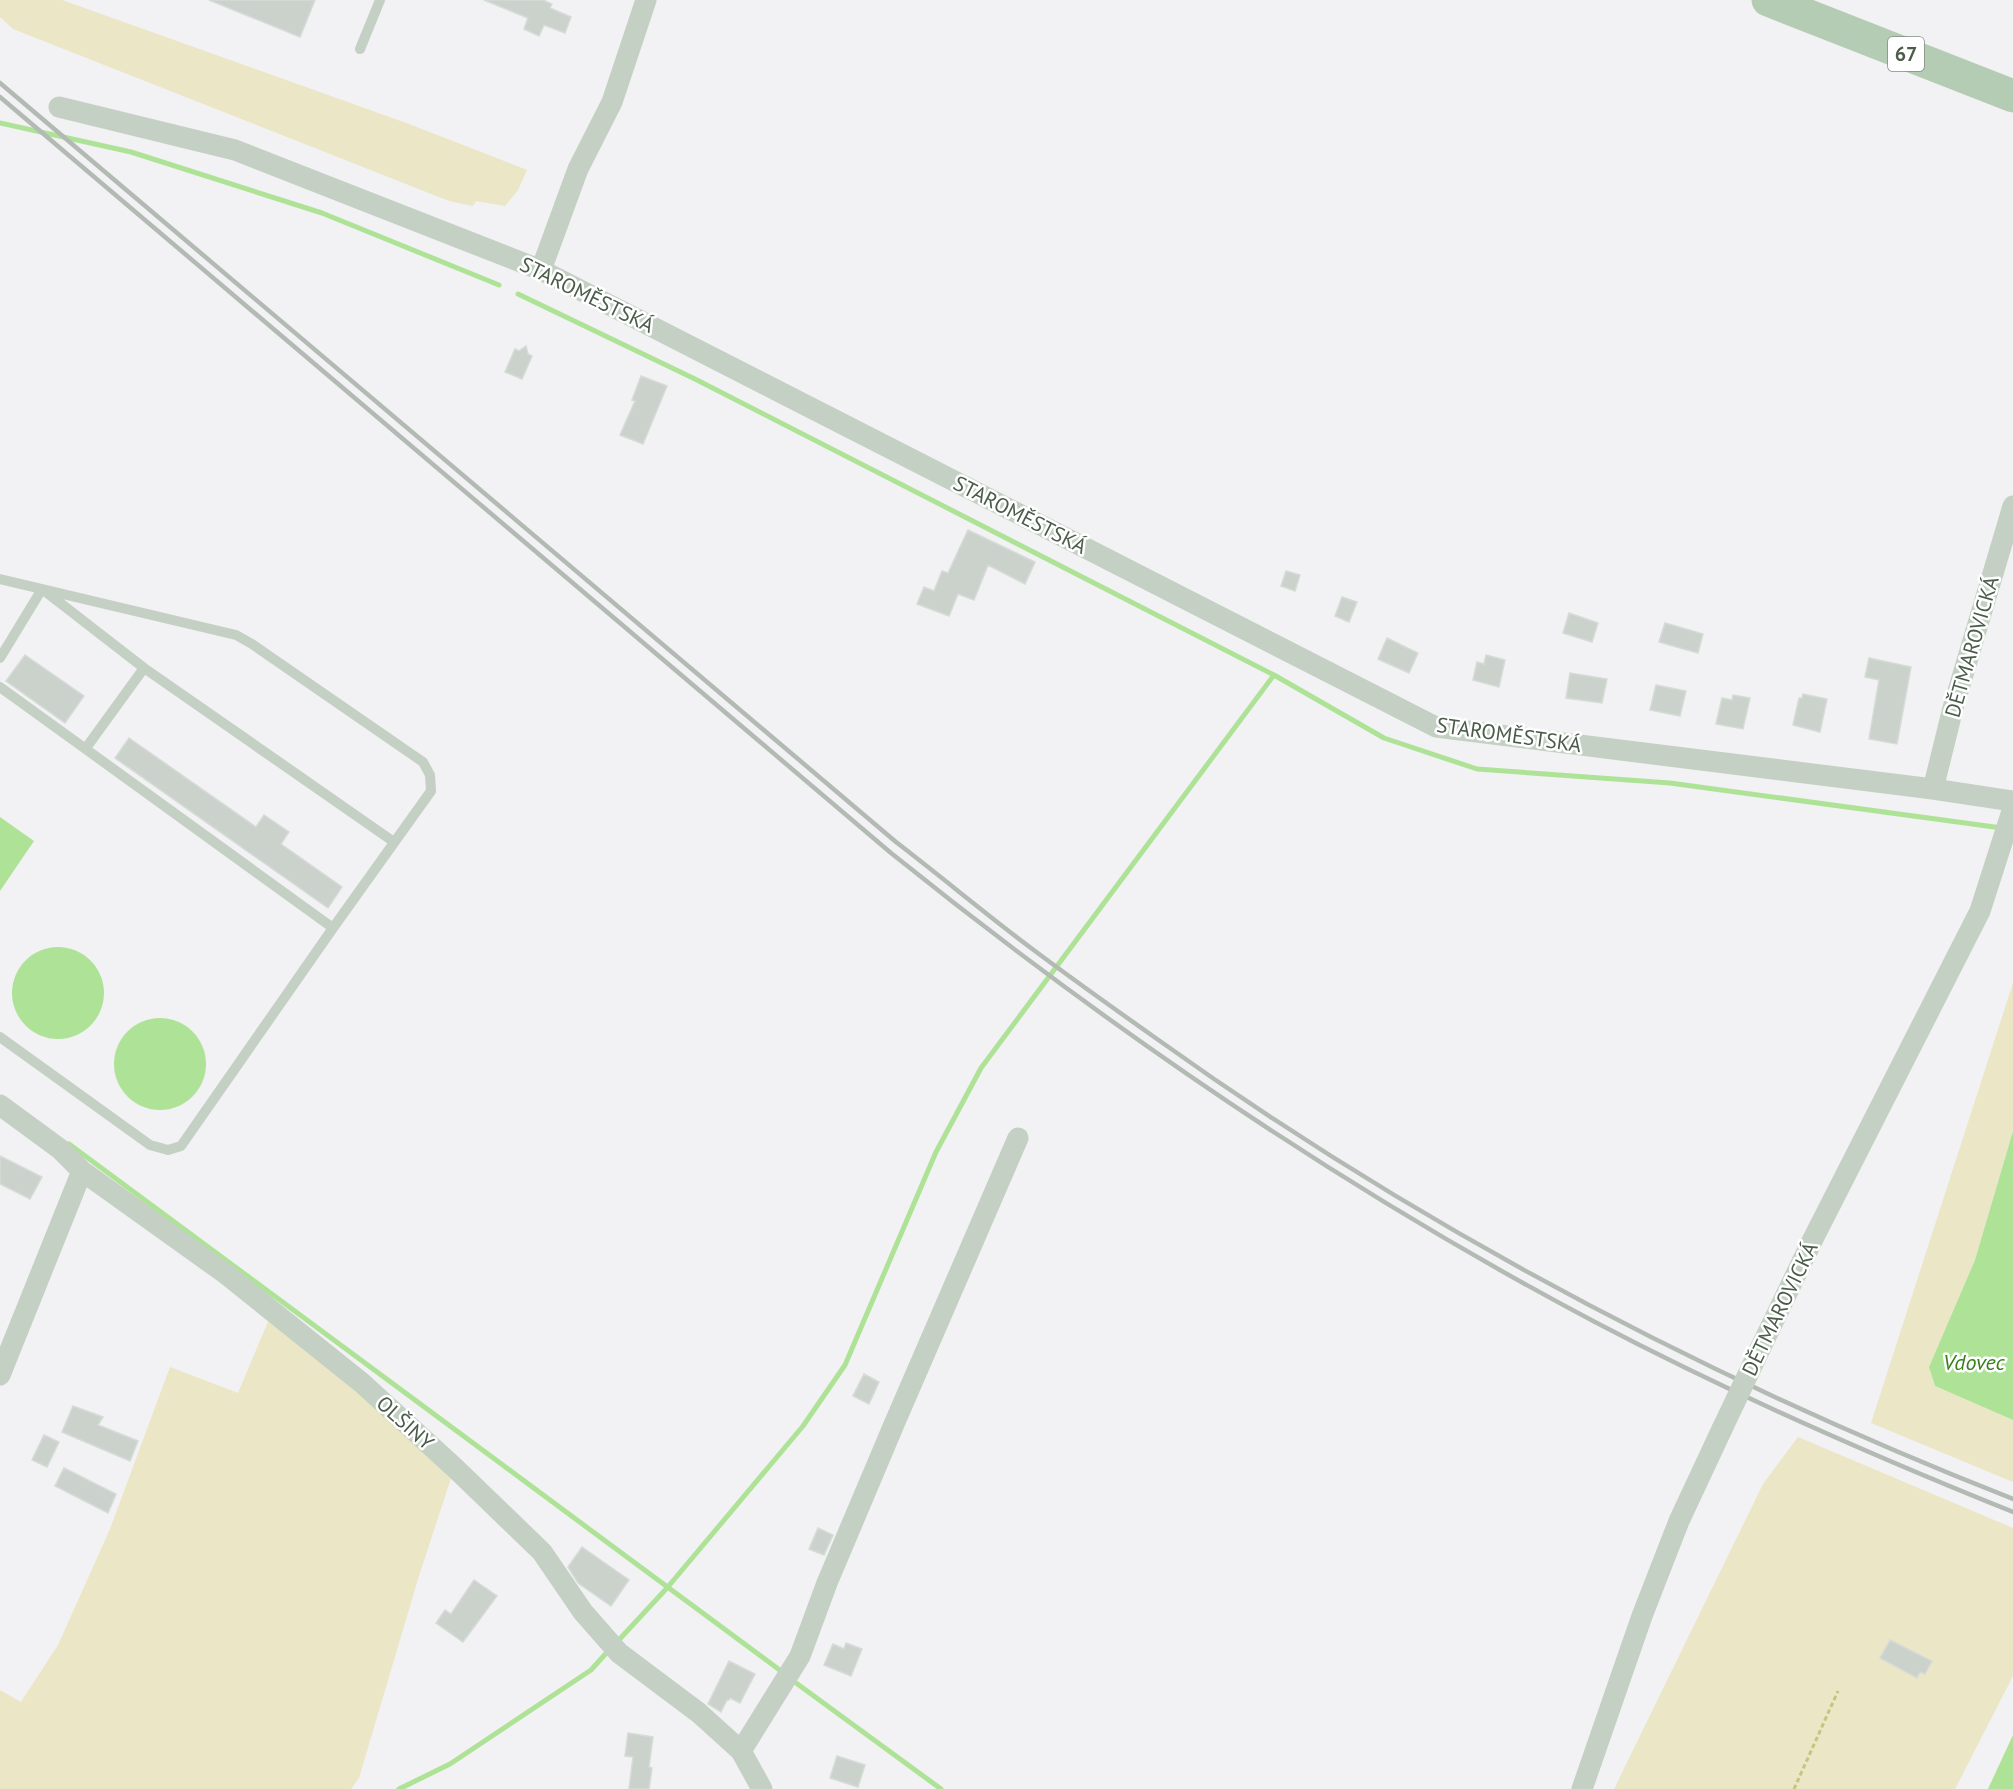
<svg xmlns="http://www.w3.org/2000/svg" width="2013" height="1789" viewBox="0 0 2013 1789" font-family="'PT Sans',sans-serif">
  <rect width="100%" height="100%" fill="#f2f1f3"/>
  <!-- green -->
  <path fill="#ebe6c5" d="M 0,0 L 62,0 L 409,124 L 527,170 L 518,190 L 505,206 L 476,201 L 473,206 L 449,201 L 13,29 L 0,17 Z
    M 2013,983 L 2013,1131 L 1975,1260 L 1929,1367 L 1935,1386 L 2013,1420 L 2013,1482 L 1871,1423 Z
    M 270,1317 L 453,1472 L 418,1579 L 359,1778 L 351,1789 L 0,1789 L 0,1690 L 21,1702 L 58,1645 L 110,1529 L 170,1367 L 238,1393 Z
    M 1798,1437 L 2013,1528 L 2013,1676 L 1955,1789 L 1614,1789 L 1763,1484 Z"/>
  <!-- water -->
  <path fill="#aee397" d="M 0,817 L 34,841 L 0,891 Z
    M12 993a46 46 0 1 1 92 0a46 46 0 1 1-92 0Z
    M114 1064a46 46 0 1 1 92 0a46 46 0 1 1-92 0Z
    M 2013,1131 L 2013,1420 L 1935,1386 L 1929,1367 L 1975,1260 Z
    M 2013,1735 L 2013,1789 L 1988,1789 Z"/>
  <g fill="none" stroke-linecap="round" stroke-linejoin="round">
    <!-- stream -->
    <path stroke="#aee397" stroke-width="5" d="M 0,123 L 131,152 L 322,213 L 499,285
      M 518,294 L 695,379 L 1274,675 L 1384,738 L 1477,769 L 1670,783 L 2002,828
      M 69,1144 L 785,1674
      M 616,1643 L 667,1588 L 803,1426 L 845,1365 L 936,1152 L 981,1068 L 1274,675
      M 792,1680 L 941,1789
      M 399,1789 L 450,1764 L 591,1670 L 609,1650"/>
  </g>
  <!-- building -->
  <path fill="#cbd2cc" stroke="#d5dbd6" stroke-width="1.5" d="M 209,0 L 315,0 L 300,37 Z
    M 484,0 L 543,0 L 552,4 L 550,8 L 571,17 L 565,33 L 544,25 L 539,36 L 524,29 L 528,18 Z
    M 526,346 L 528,354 L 532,356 L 522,379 L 505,372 L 515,349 L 519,351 Z
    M 641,376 L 667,386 L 643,444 L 620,435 L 635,401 L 632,400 Z
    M 968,530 L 1035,562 L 1025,584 L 988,565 L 974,600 L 958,594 L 949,616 L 917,604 L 924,587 L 934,591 L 942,571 L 948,573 Z
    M 1286,571 L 1300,575 L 1295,591 L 1281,586 Z
    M 1342,597 L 1357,602 L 1349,622 L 1335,616 Z
    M 1569,613 L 1598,623 L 1592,642 L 1563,633 Z
    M 1665,623 L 1703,634 L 1698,653 L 1659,642 Z
    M 1387,638 L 1418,653 L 1409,673 L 1378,659 Z
    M 25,655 L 84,696 L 65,723 L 6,681 Z
    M 1486,655 L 1505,660 L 1499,687 L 1473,680 L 1477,662 L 1484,664 Z
    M 1869,658 L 1911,667 L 1897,744 L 1869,739 L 1879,680 L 1865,677 Z
    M 1570,673 L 1607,679 L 1602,703 L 1566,698 Z
    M 1656,685 L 1686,691 L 1680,716 L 1650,710 Z
    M 1803,694 L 1827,699 L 1820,732 L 1793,725 L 1799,698 L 1802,698 Z
    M 1733,695 L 1750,698 L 1743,729 L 1716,724 L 1722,698 L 1732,700 Z
    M 129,738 L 256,827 L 264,815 L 289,832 L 281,844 L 342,887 L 328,908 L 115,758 Z
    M 0,1156 L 42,1177 L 30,1199 L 0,1184 Z
    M 864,1374 L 879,1382 L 869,1404 L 853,1396 Z
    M 73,1406 L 103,1417 L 98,1425 L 138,1441 L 130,1461 L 62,1432 Z
    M 44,1435 L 59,1442 L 47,1467 L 32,1460 Z
    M 64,1468 L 116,1494 L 108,1513 L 55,1486 Z
    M 818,1528 L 833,1535 L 824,1555 L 809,1549 Z
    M 582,1547 L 629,1580 L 611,1606 L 578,1583 L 568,1567 Z
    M 474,1580 L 497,1596 L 463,1642 L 436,1623 L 445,1610 L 451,1614 Z
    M 1890,1640 L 1932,1661 L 1925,1674 L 1920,1672 L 1917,1678 L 1880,1658 Z
    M 846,1643 L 862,1649 L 851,1676 L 824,1665 L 833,1644 L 844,1649 Z
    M 729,1661 L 755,1674 L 740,1703 L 730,1698 L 729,1700 L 727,1700 L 721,1712 L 708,1704 Z
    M 628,1733 L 653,1737 L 649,1767 L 652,1768 L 649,1789 L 629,1789 L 633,1757 L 625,1756 Z
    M 837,1756 L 865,1765 L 858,1787 L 830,1778 Z"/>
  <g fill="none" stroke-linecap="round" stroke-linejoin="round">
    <!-- path -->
    <path stroke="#c5c480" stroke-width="3" stroke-dasharray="4.5 3" stroke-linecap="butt" d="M 1794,1789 L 1838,1691"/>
    <!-- service -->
    <path stroke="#c3d0c3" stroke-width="10" d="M 360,49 L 380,0
      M 0,579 L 236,635 L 252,644 L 423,762 L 430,775 L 431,791 L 333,928 L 181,1146 L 168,1150 L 150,1145 L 0,1037
      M 46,592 L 144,668 L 394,842
      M 0,658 L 42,589
      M 0,687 L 333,928
      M 86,748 L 144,668"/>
    <!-- minor -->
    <path stroke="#c3d0c3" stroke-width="21" d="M 59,107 L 235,150 L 541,270 L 1436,727 L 1933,789 L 2013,801
      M 541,270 L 578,169 L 612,102 L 646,0
      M 1933,789 L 1953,708 L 2013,506
      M 0,1105 L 60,1149 L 82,1171 L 226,1274 L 362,1383 L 455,1468 L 542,1552 L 583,1612 L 619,1653 L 699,1713 L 741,1751 L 762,1789
      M 1760,1349 L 1813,1239 L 1980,911 L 2013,808
      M 0,1375 L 82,1171
      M 741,1751 L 800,1656 L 827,1583 L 895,1422 L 1018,1138
      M 1582,1789 L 1642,1616 L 1679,1521 L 1722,1429"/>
    <!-- primary -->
    <path stroke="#b4ccb3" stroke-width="33" d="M 1768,0 L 2013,96"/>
    <!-- rail -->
    <path stroke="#b3bab4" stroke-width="4.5" d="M 0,83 L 896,842 C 943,878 988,916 1035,951 C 1075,981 1116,1010 1157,1039 C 1421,1228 1711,1380 2013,1499
      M 0,97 L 891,853 C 1111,1030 1345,1190 1595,1322 C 1730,1393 1871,1455 2013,1512"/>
    <!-- minor-bridge -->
    <path stroke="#c3d0c3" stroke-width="21" d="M 1722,1429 L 1760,1349"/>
  </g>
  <g text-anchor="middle" stroke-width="5" stroke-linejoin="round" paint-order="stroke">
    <!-- shield labels -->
    <rect fill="#fff" stroke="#818d80" stroke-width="1.5" x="1888" y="37" width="36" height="34" rx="4.5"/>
    <g font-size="20" font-weight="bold" fill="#4b5c4a">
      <text x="1906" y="61">67</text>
    </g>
    <!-- street labels -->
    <g font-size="21" fill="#4b5c4a" stroke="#fff">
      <text transform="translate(587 295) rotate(26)" y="7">STAROMĚSTSKÁ</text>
      <text transform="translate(1020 515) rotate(27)" y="7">STAROMĚSTSKÁ</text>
      <text transform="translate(1972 647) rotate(-74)" y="7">DĚTMAROVICKÁ</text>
      <text transform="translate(1509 735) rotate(8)" y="7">STAROMĚSTSKÁ</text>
      <text transform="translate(1780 1309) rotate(-64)" y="7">DĚTMAROVICKÁ</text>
      <text transform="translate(405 1423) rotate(42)" y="7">OLŠINY</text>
    </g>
    <!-- water labels -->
    <g font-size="22" font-style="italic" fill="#3a801b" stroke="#fff">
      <text x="1974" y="1370">Vdovec</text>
    </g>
  </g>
</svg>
